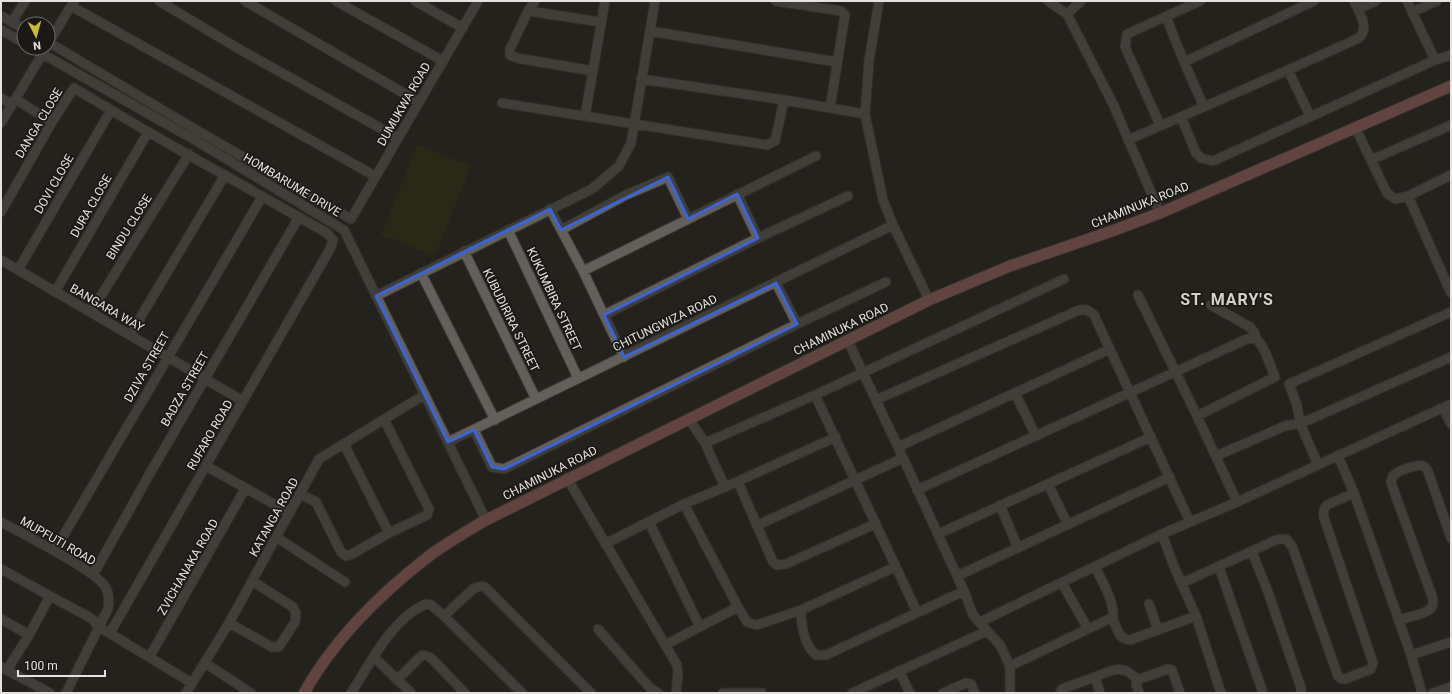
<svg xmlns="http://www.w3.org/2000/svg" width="1452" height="694" viewBox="0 0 1452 694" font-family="Roboto,sans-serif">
  <rect width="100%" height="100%" fill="#25221d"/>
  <!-- green -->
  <path fill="#2d310e" d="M 417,145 L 471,166 L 435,256 L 381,235 Z"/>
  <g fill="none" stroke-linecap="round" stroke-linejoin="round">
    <defs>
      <path id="minor" d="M 159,1 L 239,49 L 398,138
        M 245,1 L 419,102
        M 336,1 L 443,61
        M 415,1 L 463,28
        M 535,1 L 528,11 L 510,49 L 510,55 L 517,58 L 593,71
        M 776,1 L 841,11 L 845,15 L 830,108
        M 879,1 L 869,61 L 865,114 L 883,200 L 893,225 L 929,300
        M 1048,1 L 1067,14 L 1113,104 L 1160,213
        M 1407,1 L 1435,60
        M 71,6 L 375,176
        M 1358,9 L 1376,1
        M 528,11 L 601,22
        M 1412,12 L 1437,1
        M 1067,14 L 1081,1
        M 1,16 L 24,29
        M 1166,17 L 1184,62
        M 12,22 L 25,1
        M 1,30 L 24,43
        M 650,31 L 837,62
        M 48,42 L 198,131 L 351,219 L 478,1
        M 48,44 L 74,1
        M 32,48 L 195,140 L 344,230 L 486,520
        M 1288,70 L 1310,116
        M 641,79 L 784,100 L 865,114
        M 1,98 L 12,105
        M 15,99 L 52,122
        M 502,103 L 767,145 L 775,141 L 784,100
        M 1204,107 L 1184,62 L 1314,1
        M 585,116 L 605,1
        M 1181,117 L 1196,153 L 1201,158 L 1213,161 L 1435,60 L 1451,55
        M 1,123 L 46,48
        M 1160,125 L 1125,47 L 1127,34 L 1200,1
        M 1355,127 L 1387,193 L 1395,199 L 1408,196 L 1451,175
        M 1128,140 L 1288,70 L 1359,38 C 1370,28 1359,12 1354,1
        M 1371,160 L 1451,125
        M 737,194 L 758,238
        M 1408,196 L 1451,293
        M 550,209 L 583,271 L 624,357
        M 1,212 L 52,122 L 74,88 L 148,132 L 327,233 L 333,240 L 330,249 L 110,633
        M 508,230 L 578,378
        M 561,230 L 626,195 L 668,177 L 688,219
        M 464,251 L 536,399
        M 1,260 L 243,401
        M 18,270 L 111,110
        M 583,271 L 816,156
        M 421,273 L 495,420
        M 776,283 L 797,324
        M 55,292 L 148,132
        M 1138,295 L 1197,416 L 1237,502
        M 376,296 L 592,189 L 619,166 L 631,143 L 655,1
        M 1211,305 L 1250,327 L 1254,332 L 1257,340
        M 91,312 L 189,154
        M 604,315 L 758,238 L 848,196
        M 130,335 L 225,175
        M 848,341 L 898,447 L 903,458 L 964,591 L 973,615 L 1000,645 L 1010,666 L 1010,693
        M 1015,393 L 1036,436
        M 815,395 L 917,612
        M 876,400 L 1079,310 C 1086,309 1089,310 1094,315 L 1190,522
        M 1443,408 L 1451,424
        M 689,419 L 705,443
        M 474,430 L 492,467 L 504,469 L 797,324 L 886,282
        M 836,437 L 725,487 L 705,443 L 815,395 L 1064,279
        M 448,442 L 893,225
        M 344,444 L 389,533
        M 898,447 L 1110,349
        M 1216,456 L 1285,426 L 1300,423 L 1311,419 L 1451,357
        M 1338,456 L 1354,493 L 1411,655 L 1422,693
        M 1318,465 L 1300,423 L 1297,405 L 1289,384 L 1451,312
        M 206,466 L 290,513
        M 567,478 L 677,665 L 678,673 L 676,693
        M 738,482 L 773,562 L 777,565 L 786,564 L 875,524
        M 1048,484 L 1068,525
        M 917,490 L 1247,339 C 1251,338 1254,338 1257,340 C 1264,345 1271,368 1275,377 L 1197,416
        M 300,494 L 316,502 L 341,552 L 346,556 L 352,554 L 389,533 L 427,515 L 429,509 L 384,419
        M 684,504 L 738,607 L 747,622 L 757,625 L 801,610
        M 1000,505 L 1018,548
        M 1,522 C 20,532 99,572 106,588 C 109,594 109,603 108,609 L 66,693
        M 649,522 L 700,627
        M 758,525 L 903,458
        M 938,534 L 1151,437
        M 1162,534 L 1175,569 L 1196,616 L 1221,693
        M 276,537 L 345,582
        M 605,544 L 684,504 L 725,487
        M 55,550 L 262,197
        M 1252,552 L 1268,592 L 1301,688 L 1301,693
        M 895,567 L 801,610 C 801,624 804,646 816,655 L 826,655 L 964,591
        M 1095,567 C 1103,583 1115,602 1113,620
        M 1219,567 L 1263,693
        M 1,569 L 50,596 L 29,635 L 1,619
        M 93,575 L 149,475 L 299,217
        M 957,576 L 1170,477
        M 1062,583 L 1088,629
        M 1182,583 L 1276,540 L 1280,539 L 1286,539 L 1292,546 L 1338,676 L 1342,679 L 1345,679 L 1371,669 L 1373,663 L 1324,518 C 1323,513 1323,509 1327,505 L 1354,493
        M 50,596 L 91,618 L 99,627 L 192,683
        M 1149,604 L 1158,630
        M 444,616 L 474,588 L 482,586 L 485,587 L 591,693
        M 1398,620 C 1406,618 1425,614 1430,609 C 1434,606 1433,600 1432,596 L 1391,483 C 1391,480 1392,477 1395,474 C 1399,471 1418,463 1423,466 C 1426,467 1428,471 1429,474 L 1451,538
        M 980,622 L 1162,534 L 1237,502 L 1451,404
        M 229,623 L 272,647 L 278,647 L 280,645 L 295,622 L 296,613 L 293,607 L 252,581
        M 598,629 L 650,688 L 658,693
        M 665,645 L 738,607
        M 1411,655 L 1451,642
        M 150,656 L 245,489
        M 374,657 L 411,693
        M 205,663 L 251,693
        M 1010,666 L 1109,619 L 1113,620 C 1118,629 1118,639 1130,640 L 1196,616
        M 1,667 L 50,693
        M 7,670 L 29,635
        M 899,671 L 910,693
        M 1095,677 L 1100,693
        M 397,680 L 419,658 C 423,654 426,655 431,658 L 465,693
        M 186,693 L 229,623 L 319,459 L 424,395
        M 351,693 C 370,664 392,618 426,604 L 431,605 L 444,616 L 522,693
        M 723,693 L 762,693
        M 852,693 L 987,631
        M 943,693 L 966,683 L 971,684 L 975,693
        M 1060,693 L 1062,689 C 1073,685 1084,681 1095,677 C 1112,670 1124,663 1137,680
        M 1139,693 L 1136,684 L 1137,680 L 1168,669 L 1172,670 L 1180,693
        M 1433,693 L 1451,687"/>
      <path id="major" d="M 304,693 C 334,639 380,594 429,556 C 447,543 467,531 486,520 L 929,300 L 1010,266 L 1112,231 L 1160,213 L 1451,86"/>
    </defs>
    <!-- minor casing -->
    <use href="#minor" stroke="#423f3b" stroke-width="11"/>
    <!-- major casing -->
    <use href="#major" stroke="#423f3b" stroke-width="13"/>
    <!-- minor -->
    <use href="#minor" stroke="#63605b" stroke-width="9"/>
    <!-- major -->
    <use href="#major" stroke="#aa6d6b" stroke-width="11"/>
  </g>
  <!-- marked area -->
  <path d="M0 0H1452V694H0ZM 668,177 L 688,219 L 737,194 L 758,238 L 604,315 L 624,357 L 776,283 L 797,324 L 504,469 L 492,467 L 474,430 L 448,442 L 376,296 L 550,209 L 561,230 Z" fill="#25221d" fill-opacity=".55" fill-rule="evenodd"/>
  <path fill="none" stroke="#3b64d9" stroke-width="3" stroke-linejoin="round" d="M 668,177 L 688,219 L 737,194 L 758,238 L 604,315 L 624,357 L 776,283 L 797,324 L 504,469 L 492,467 L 474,430 L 448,442 L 376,296 L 550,209 L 561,230 Z"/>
  <g text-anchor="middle" stroke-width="3.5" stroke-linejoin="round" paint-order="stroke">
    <!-- street labels -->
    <g font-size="12" fill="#e5e3e0" stroke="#1b1914">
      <text transform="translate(404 104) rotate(-60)" y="4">DUMUKWA ROAD</text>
      <text transform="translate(39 123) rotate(-59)" y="4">DANGA CLOSE</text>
      <text transform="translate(54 184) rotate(-60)" y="4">DOVI CLOSE</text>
      <text transform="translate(292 185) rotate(31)" y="4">HOMBARUME DRIVE</text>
      <text transform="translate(1140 205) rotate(-22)" y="4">CHAMINUKA ROAD</text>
      <text transform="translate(91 206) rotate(-60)" y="4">DURA CLOSE</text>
      <text transform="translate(129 227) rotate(-58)" y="4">BINDU CLOSE</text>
      <text transform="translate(554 299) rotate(65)" y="4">KUKUMBIRA STREET</text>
      <text transform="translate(107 308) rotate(30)" y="4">BANGARA WAY</text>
      <text transform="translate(511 320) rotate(64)" y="4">KUBUDIRIRA STREET</text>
      <text transform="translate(665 323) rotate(-26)" y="4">CHITUNGWIZA ROAD</text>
      <text transform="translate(841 329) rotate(-26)" y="4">CHAMINUKA ROAD</text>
      <text transform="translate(147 367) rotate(-60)" y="4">DZIVA STREET</text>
      <text transform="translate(185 389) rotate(-60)" y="4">BADZA STREET</text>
      <text transform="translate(210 435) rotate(-60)" y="4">RUFARO ROAD</text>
      <text transform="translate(550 473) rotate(-27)" y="4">CHAMINUKA ROAD</text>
      <text transform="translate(274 517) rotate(-61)" y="4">KATANGA ROAD</text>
      <text transform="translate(58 541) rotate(30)" y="4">MUPFUTI ROAD</text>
      <text transform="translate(188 567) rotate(-60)" y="4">ZVICHANAKA ROAD</text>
    </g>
    <!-- district labels -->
    <g font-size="16" font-weight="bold" letter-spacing="1" fill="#d4d0ca" stroke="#1b1914">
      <text x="1227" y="305">ST. MARY'S</text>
    </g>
  </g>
  <!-- border -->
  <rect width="1452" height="694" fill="none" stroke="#e5e3e0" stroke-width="4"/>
  <!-- north arrow -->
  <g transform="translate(36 36) rotate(174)"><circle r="19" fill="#1b1914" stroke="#6c6a66"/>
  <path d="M0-3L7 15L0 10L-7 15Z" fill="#cbba39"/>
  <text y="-6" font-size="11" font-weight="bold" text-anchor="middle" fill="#e5e3e0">N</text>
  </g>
  <!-- scale -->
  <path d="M18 670v6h87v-6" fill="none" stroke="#e5e3e0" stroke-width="2"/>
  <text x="24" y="670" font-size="12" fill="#e5e3e0" stroke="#1b1914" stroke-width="3" paint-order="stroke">100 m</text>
</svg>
